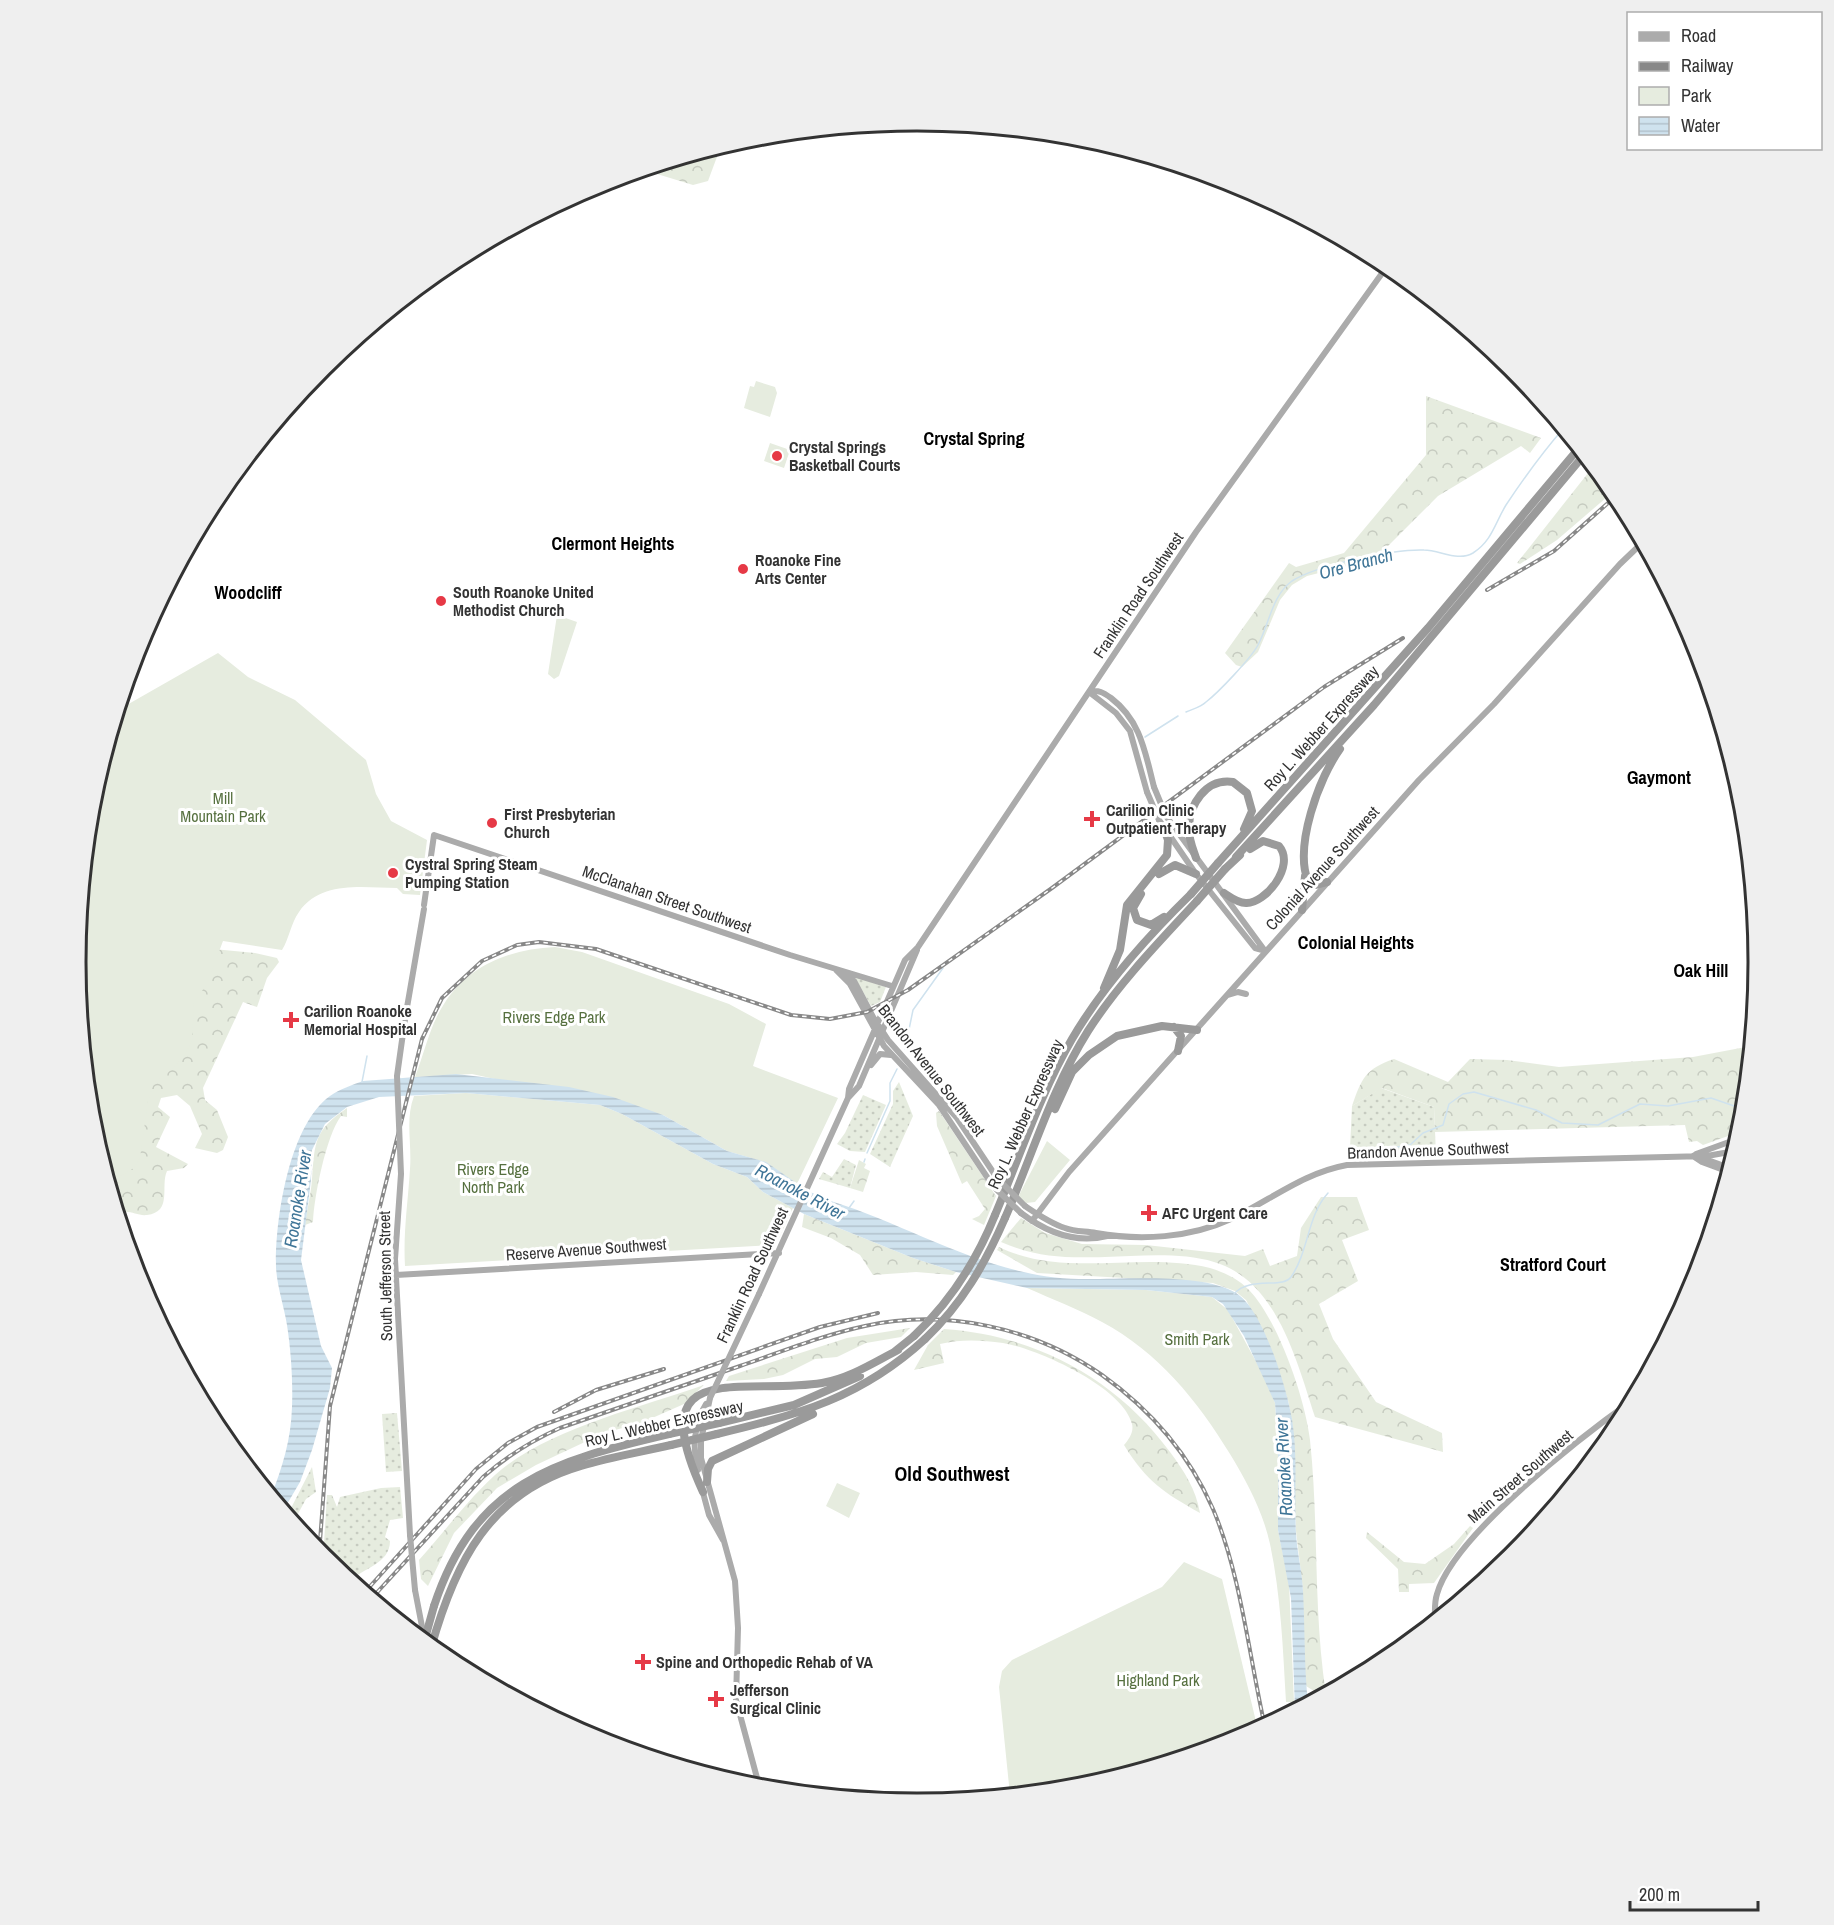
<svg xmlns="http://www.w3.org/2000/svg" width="1834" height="1925" viewBox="0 0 1834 1925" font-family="'Archivo Narrow',sans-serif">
  <defs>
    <pattern id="grass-dots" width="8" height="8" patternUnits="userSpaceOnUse" patternTransform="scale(1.5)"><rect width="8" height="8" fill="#e6ecdf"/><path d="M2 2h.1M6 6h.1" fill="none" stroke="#c6cbc0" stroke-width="1.8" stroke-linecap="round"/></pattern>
    <pattern id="forest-crowns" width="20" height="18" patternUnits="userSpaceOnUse" patternTransform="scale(1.5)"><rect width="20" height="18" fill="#e6ecdf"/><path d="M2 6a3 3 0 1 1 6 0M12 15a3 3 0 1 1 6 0" fill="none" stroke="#c6cbc0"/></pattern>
    <pattern id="water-rules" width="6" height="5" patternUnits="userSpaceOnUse" patternTransform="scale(1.5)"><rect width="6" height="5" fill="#cfe2ee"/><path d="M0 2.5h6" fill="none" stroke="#b2c2cd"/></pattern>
  </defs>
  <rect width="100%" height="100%" fill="#fff"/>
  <!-- grass -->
  <path fill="url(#grass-dots)" d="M 854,976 L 886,987 L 880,1002 L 871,1006 Z
    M 899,1082 L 913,1116 L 890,1167 L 870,1154 L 893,1104 L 893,1091 Z
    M 1381,1088 L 1434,1107 L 1436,1155 L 1427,1152 L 1360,1154 L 1350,1148 L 1352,1106 Z
    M 863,1095 L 886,1105 L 865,1152 L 850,1151 L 837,1144 L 845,1133 Z
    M 844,1159 L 856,1165 L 850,1188 L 819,1179 L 823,1172 L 832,1177 Z
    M 397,1413 L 402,1471 L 386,1472 L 382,1414 Z
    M 312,1467 L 316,1492 L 306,1499 L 293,1523 L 287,1516 Z
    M 400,1487 L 403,1518 L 390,1520 L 385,1537 L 390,1541 C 390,1564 363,1568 350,1581 L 323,1559 L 327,1495 L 332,1495 L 337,1507 L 340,1497 L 381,1488 Z"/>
  <!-- forest -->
  <path fill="url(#forest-crowns)" d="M 721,146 L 708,181 L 693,185 L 644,170 Z
    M 1426,396 L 1541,438 L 1530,453 L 1521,446 L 1438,496 L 1382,552 L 1367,561 L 1307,576 L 1292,585 L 1280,600 L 1258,652 L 1242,667 L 1236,665 L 1225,653 L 1289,563 L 1296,567 L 1344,553 L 1426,455 Z
    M 1590,461 L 1614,491 L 1557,540 L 1520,564 L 1517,563 L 1592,468 Z
    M 78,936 L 255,953 L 277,958 L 279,962 L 267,978 L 257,1007 L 243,1002 L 203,1088 L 205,1100 L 217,1110 L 228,1137 L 223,1150 L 217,1153 L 195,1148 L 202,1134 L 190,1106 L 177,1095 L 161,1098 L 158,1107 L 170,1117 L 156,1147 L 188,1164 L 184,1168 L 167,1171 C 160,1186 173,1212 147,1215 C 138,1216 132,1211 123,1212 L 120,1219 L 121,1225 L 91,1126 L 75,962 Z
    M 1751,1046 L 1742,1131 L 1703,1145 L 1697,1141 L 1689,1142 L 1685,1125 L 1435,1132 L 1434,1107 L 1382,1088 L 1352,1106 C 1362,1078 1365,1069 1394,1059 L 1448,1082 L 1470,1059 L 1507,1060 L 1559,1067 L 1693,1057 Z
    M 347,1108 L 347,1117 L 341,1116 C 326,1136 314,1197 313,1222 L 305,1225 C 307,1210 311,1194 312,1179 C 315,1141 314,1131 347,1108 Z
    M 939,1111 L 996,1196 L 984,1225 L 972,1219 L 979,1216 L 985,1209 L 967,1181 L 962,1184 L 937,1126 L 936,1113 Z
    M 859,1160 L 866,1164 L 864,1168 L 870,1171 L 863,1192 L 850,1188 Z
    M 1321,1197 L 1357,1197 L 1369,1230 L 1342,1240 L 1358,1281 L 1319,1304 L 1333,1339 L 1376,1402 L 1442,1433 L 1443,1452 L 1315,1417 C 1297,1362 1277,1280 1214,1262 C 1181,1252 1139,1256 1105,1257 C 1065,1258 1038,1258 1001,1242 L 1021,1218 L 1045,1233 L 1082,1244 L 1146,1245 L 1245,1256 L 1263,1249 L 1270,1266 L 1297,1256 L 1301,1228 Z
    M 804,1214 L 913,1258 L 956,1272 L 953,1275 L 916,1272 L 873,1275 L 860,1255 L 831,1238 L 802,1227 Z
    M 999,1247 C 1065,1279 1140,1251 1210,1268 C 1223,1272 1239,1279 1249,1290 C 1278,1320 1305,1398 1310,1440 C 1319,1524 1313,1610 1326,1694 L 1322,1696 L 1306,1686 L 1302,1634 L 1303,1590 L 1296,1531 L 1292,1422 L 1288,1400 L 1262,1330 L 1246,1300 L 1235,1291 L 1213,1283 L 1037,1273 L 997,1250 Z
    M 910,1328 L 901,1337 L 866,1343 L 837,1357 L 815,1359 L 783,1375 L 764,1379 L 726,1381 L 729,1376 L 847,1338 Z
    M 944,1329 C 1034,1335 1116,1378 1170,1452 C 1184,1471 1196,1489 1200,1513 C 1163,1492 1147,1482 1124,1445 C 1129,1439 1134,1432 1132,1424 C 1123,1387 1038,1349 1003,1343 C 981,1340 961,1339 940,1344 L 944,1363 L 914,1370 L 928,1345 Z
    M 704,1385 L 684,1404 L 641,1423 L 604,1433 L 536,1465 L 497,1488 L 454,1533 L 428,1586 L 421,1579 L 419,1560 C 446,1530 471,1495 502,1469 C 553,1428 641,1407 704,1385 Z
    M 1470,1526 L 1473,1528 L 1434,1583 L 1409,1584 L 1409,1592 L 1399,1592 L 1398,1569 L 1366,1538 L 1367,1532 L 1404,1562 L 1425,1564 L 1454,1544 Z"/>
  <!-- park -->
  <path fill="#e6ecdf" d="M 756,381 L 775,387 L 777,393 L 770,417 L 744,408 L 750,386 L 754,387 Z
    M 770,443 L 790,450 L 784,468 L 764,461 Z
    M 557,615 L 577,622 L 559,676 L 554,679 L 548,674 Z
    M 218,653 L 248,677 L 295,700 L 366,760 L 376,794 L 391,821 L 427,840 L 420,895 L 403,894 L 397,888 C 363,888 321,880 299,912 C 291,923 289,939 282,950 L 223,941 L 207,984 L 194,1002 L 192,1041 L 184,1056 L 172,1069 L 154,1082 L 148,1101 L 140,1158 L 134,1168 L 108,1183 L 91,1126 L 75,962 L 91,798 L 118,710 Z
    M 555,947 L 582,952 L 729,1004 L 766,1024 L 753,1066 L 838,1098 L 797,1184 L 765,1162 L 727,1151 L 663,1115 L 472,1074 L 415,1077 C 424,1054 430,1025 444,1004 C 469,965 510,949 555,947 Z
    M 466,1093 L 600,1105 L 622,1114 L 713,1164 L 747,1177 L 763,1192 L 793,1208 L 779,1238 L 772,1245 L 405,1266 C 403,1233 408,1202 410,1169 C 412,1143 405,1120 414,1096 Z
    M 1047,1141 L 1070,1160 L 1035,1202 L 1026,1203 L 1018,1197 Z
    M 1027,1288 L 1146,1290 L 1212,1297 L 1228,1310 L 1265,1378 L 1275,1403 L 1278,1444 L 1278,1530 L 1289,1583 L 1294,1702 L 1286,1702 C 1283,1650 1281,1596 1270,1544 C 1263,1512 1247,1482 1230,1454 C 1197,1400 1158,1352 1102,1322 C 1078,1309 1052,1299 1027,1288 Z
    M 837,1483 L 860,1493 L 849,1518 L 826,1506 Z
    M 1184,1562 L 1222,1579 L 1258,1730 L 1239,1741 L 1081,1788 L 1010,1795 L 999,1687 L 1002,1671 L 1012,1660 L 1162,1587 Z"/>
  <!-- water -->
  <path fill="url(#water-rules)" d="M 456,1074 L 569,1087 L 613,1097 L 663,1115 L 727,1151 L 766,1162 L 808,1191 L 831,1201 C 914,1227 989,1277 1079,1279 C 1120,1280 1201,1272 1236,1293 C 1263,1309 1287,1389 1292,1419 C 1298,1456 1294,1495 1296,1533 C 1297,1552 1302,1571 1303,1591 C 1305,1629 1304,1666 1308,1704 L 1295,1711 L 1291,1598 L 1278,1530 L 1278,1444 L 1275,1403 L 1244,1336 L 1223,1304 L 1212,1297 L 1146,1290 L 1027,1288 L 956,1272 L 913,1258 L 804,1214 L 763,1192 L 747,1177 L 713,1164 L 622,1114 L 600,1105 L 466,1093 L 379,1097 L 347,1107 L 325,1124 L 312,1150 L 311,1180 L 301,1260 L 321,1346 L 332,1368 L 330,1388 L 312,1450 L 300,1482 L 283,1511 L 271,1496 C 283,1466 291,1439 292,1407 C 293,1381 291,1351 287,1325 C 284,1306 277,1287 276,1267 C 275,1220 289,1125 330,1096 C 340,1089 352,1085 363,1081 Z"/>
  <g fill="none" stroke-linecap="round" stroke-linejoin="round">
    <!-- stream -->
    <path stroke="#cfe2ee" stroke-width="1.5" d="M 1186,712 C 1193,709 1201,707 1206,702 C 1219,692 1251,658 1258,645 C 1269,625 1272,595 1292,581 C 1317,565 1394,549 1424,550 C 1440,550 1458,562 1473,553 C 1492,541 1495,523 1506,505 C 1524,478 1542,453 1563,429
      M 1145,737 L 1178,716
      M 905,1049 L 913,1010 L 943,968
      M 362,1082 L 367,1056
      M 1379,1150 L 1410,1145 L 1423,1133 L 1443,1125 L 1449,1104 L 1463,1094 L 1474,1092 L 1536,1110 L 1562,1123 L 1598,1125 L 1640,1104 L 1668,1106 L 1711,1098 L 1737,1107 L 1745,1105
      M 867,1153 L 890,1101 L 890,1083 L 897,1069
      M 864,1162 L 865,1159
      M 849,1208 L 854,1201
      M 1234,1294 C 1249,1276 1283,1289 1291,1277 C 1309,1251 1307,1216 1328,1193"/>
    <!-- major -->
    <path stroke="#ababab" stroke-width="6" d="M 1089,692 C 1098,689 1104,693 1111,698 C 1141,721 1145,752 1154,787
      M 1089,692 L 1116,713 L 1130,731 L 1147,792
      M 1166,816 L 1265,951
      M 1159,820 L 1196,874 L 1255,948 L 1266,951
      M 424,905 L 434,835 L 790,955 L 892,986
      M 836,970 L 850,984 L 884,1046 L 939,1105 L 993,1186
      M 844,974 L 854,981 L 873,1017 L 888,1040 L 957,1118 L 997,1178
      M 1228,995 L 1238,992 L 1246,994
      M 405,1019 L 424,909
      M 871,1065 L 880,1054 L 891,1055
      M 848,1098 L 859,1086 L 917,950
      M 1696,1154 L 1740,1138
      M 1693,1156 L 1702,1162 L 1729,1172
      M 1702,1158 L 1730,1168
      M 1025,1206 C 1037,1214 1050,1223 1065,1228 C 1075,1232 1085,1231 1096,1233 C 1140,1241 1190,1238 1231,1219 C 1271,1200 1303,1173 1347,1165 L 1707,1156 L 1735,1151
      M 1021,1213 C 1046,1232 1075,1244 1107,1236
      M 1032,1221 L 1069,1172 L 1419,780 L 1494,704 L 1620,564 L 1643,542
      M 395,1259 L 410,1535
      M 396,1275 L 779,1253
      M 759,1294 L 848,1098 L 849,1089 L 905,960 L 918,947 L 1196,532 L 1388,265
      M 710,1398 L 701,1440 L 701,1458 L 735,1581 L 738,1628 L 736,1700 L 760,1789
      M 698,1470 C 692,1449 694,1423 706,1404
      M 702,1489 L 709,1515 L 723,1540
      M 415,1590 L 424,1637
      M 1435,1621 C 1435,1612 1434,1603 1437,1594 C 1453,1536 1582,1436 1633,1400"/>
    <!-- highway -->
    <path stroke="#9a9a9a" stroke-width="8" d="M 1236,857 L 1374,705 L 1584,455
      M 1196,858 C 1193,849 1189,840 1189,830 C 1188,805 1206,778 1233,782 L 1247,793 L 1252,811 L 1244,829
      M 1218,863 L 1428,628 L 1579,448
      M 1225,869 L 1240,855
      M 1159,874 L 1175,865 L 1196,874
      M 1327,882 L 1315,885 L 1308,881 C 1294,846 1319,778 1340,749
      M 1224,893 C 1230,897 1238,903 1246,903 C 1265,904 1296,866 1279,846 L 1263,841 L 1250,849
      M 1141,894 L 1133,908 L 1137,920 L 1151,925 L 1164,917
      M 1302,910 L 1305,876
      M 1104,988 L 1120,950 L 1127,905 L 1167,855 L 1168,840 L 1164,829
      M 1174,1027 L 1181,1036 L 1178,1051
      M 1055,1109 L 1072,1072 L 1089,1055 L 1117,1036 L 1162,1026 L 1197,1030
      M 995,1215 C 1020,1156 1040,1094 1072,1039 C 1103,986 1148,936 1191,894
      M 1005,1218 C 1032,1156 1052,1088 1088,1031 C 1119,983 1159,942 1197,901
      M 894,1352 L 914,1336
      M 719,1423 L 794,1405 L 860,1376
      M 717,1434 C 799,1415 862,1397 925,1339
      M 707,1482 L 708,1469 L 712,1461 L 813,1414
      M 703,1492 C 640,1355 741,1396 822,1383 C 850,1378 873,1363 898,1350
      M 434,1606 C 475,1482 554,1461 669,1434
      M 431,1648 C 455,1562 489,1493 581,1466 C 610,1457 641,1452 671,1445"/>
    <defs>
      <path id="rail" d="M 1487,590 L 1554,551 L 1617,495
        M 554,1412 L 596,1390 L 664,1369
        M 319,1555 L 330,1406 L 422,1039 L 442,998 L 482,961 L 517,945 L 539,942 L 596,949 L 791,1015 L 830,1019 L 867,1012 L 908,990 L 1052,888 L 1324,687 L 1403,638
        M 364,1593 L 476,1469 L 508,1443 L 537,1427 L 820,1327 L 878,1313
        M 371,1599 L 483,1477 C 507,1456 531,1441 560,1428 C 620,1407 680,1387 740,1366 C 781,1352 823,1335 865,1326 C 946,1308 1035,1328 1102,1375 C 1151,1410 1189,1454 1213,1509 C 1241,1575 1249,1656 1265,1727"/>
    </defs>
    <!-- rail casing -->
    <use href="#rail" stroke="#888" stroke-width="4"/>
    <!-- rail -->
    <use href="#rail" stroke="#fff" stroke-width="1.5" stroke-dasharray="4.5" stroke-linecap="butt"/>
    <!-- major-bridge -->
    <path stroke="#ababab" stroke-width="6" d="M 1154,787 L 1166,816
      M 1147,792 L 1159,820
      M 997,1178 L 1025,1206
      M 993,1186 L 1021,1213
      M 395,1259 L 401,1174 L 397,1076 L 405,1019
      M 710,1398 L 759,1294
      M 410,1535 L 415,1590"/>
    <!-- highway-bridge -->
    <path stroke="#9a9a9a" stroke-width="8" d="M 1191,894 L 1218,863
      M 1197,901 L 1225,869
      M 914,1336 C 951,1301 976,1262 995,1215
      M 925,1339 C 962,1304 985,1264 1005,1218
      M 669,1434 L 719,1423
      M 671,1445 L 717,1434
      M 424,1642 L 434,1606"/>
  </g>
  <!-- markers -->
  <g fill="#e63946" stroke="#fff" stroke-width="2">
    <circle cx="777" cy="456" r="6"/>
    <circle cx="743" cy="569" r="6"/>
    <circle cx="441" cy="601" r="6"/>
    <path d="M1089 810h6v6h6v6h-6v6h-6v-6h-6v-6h6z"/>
    <circle cx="492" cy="823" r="6"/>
    <circle cx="393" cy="873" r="6"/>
    <path d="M288 1011h6v6h6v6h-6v6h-6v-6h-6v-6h6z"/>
    <path d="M1146 1204h6v6h6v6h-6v6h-6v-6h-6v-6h6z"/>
    <path d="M640 1653h6v6h6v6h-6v6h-6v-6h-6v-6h6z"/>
    <path d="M713 1690h6v6h6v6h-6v6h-6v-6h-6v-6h6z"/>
  </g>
  <g text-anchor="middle" stroke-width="6" stroke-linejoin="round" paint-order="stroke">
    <!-- poi labels -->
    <g font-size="16" font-weight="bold" fill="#333" stroke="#fff" text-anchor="start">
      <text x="789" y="453">Crystal Springs<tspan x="789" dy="18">Basketball Courts</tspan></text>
      <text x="755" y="566">Roanoke Fine<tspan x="755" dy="18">Arts Center</tspan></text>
      <text x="453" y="598">South Roanoke United<tspan x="453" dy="18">Methodist Church</tspan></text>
      <text x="1106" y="816">Carilion Clinic<tspan x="1106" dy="18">Outpatient Therapy</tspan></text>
      <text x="504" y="820">First Presbyterian<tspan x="504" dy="18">Church</tspan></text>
      <text x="405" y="870">Cystral Spring Steam<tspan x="405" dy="18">Pumping Station</tspan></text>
      <text x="304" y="1017">Carilion Roanoke<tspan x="304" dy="18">Memorial Hospital</tspan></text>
      <text x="1162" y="1219">AFC Urgent Care</text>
      <text x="656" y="1668">Spine and Orthopedic Rehab of VA</text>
      <text x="730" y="1696">Jefferson<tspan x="730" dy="18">Surgical Clinic</tspan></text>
    </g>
    <!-- street labels -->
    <g font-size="16" fill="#333" stroke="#fff">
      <text transform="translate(1138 595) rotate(-56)" y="6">Franklin Road Southwest</text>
      <text transform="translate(1321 728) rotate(-48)" y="6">Roy L. Webber Expressway</text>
      <text transform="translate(1322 868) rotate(-48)" y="6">Colonial Avenue Southwest</text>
      <text transform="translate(667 899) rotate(19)" y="6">McClanahan Street Southwest</text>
      <text transform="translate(932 1070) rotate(52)" y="6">Brandon Avenue Southwest</text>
      <text transform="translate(1025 1114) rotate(-66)" y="6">Roy L. Webber Expressway</text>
      <text transform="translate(1428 1150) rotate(-2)" y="6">Brandon Avenue Southwest</text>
      <text transform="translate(586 1249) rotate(-4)" y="6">Reserve Avenue Southwest</text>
      <text transform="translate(752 1275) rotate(-65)" y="6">Franklin Road Southwest</text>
      <text transform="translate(385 1276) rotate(-91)" y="6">South Jefferson Street</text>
      <text transform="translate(664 1423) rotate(-13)" y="6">Roy L. Webber Expressway</text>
      <text transform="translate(1520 1476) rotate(-41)" y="6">Main Street Southwest</text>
    </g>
    <!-- park labels -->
    <g font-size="16" fill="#56703f" stroke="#fff">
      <text x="223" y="804">Mill<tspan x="223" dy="18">Mountain Park</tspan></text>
      <text x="554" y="1023">Rivers Edge Park</text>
      <text x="493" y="1175">Rivers Edge<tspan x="493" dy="18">North Park</tspan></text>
      <text x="1197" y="1345">Smith Park</text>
      <text x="1158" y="1686">Highland Park</text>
    </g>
    <!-- neighbourhood labels -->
    <g font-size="18" font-weight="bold" fill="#000" stroke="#fff">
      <text x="974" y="445">Crystal Spring</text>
      <text x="613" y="550">Clermont Heights</text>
      <text x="248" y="599">Woodcliff</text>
      <text x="1659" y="784">Gaymont</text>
      <text x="1356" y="949">Colonial Heights</text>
      <text x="1701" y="977">Oak Hill</text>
      <text x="1553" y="1271">Stratford Court</text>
    </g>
    <!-- water labels -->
    <g font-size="18" font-style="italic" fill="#3f7597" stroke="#fff">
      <text transform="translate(1356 564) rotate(-15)" y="6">Ore Branch</text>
      <text transform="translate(800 1192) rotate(28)" y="6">Roanoke River</text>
      <text transform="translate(298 1199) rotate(-81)" y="6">Roanoke River</text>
      <text transform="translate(1284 1467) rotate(-93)" y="6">Roanoke River</text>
    </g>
    <!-- quarter labels -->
    <g font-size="20" font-weight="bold" fill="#000" stroke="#fff">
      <text x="952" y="1481">Old Southwest</text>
    </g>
  </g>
  <!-- crop -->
  <path d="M0 0H1834V1925H0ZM86 962a831 831 0 1 1 1662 0a831 831 0 1 1-1662 0Z" fill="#efefef" fill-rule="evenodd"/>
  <path fill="none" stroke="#333" stroke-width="3" d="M86 962a831 831 0 1 1 1662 0a831 831 0 1 1-1662 0Z"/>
  <!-- legend -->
  <rect x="1627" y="12" width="195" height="138" fill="#ffffff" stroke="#adadad" stroke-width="1.5"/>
  <rect x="1639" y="32" width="30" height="9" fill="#ababab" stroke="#adadad" stroke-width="1.5"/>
  <text x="1681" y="42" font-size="18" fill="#333333">Road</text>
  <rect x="1639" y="62" width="30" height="9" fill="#888888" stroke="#adadad" stroke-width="1.5"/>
  <text x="1681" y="72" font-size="18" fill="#333333">Railway</text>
  <rect x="1639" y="87" width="30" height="18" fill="#e6ecdf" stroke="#adadad" stroke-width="1.5"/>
  <text x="1681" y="102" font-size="18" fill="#333333">Park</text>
  <rect x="1639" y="117" width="30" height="18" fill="url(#water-rules)" stroke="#adadad" stroke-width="1.5"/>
  <text x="1681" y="132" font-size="18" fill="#333333">Water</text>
  <!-- scale -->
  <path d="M1630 1901v9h128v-9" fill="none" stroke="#333333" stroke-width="3"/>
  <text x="1639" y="1901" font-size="18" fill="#333333" stroke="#ffffff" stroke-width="4.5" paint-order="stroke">200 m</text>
</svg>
